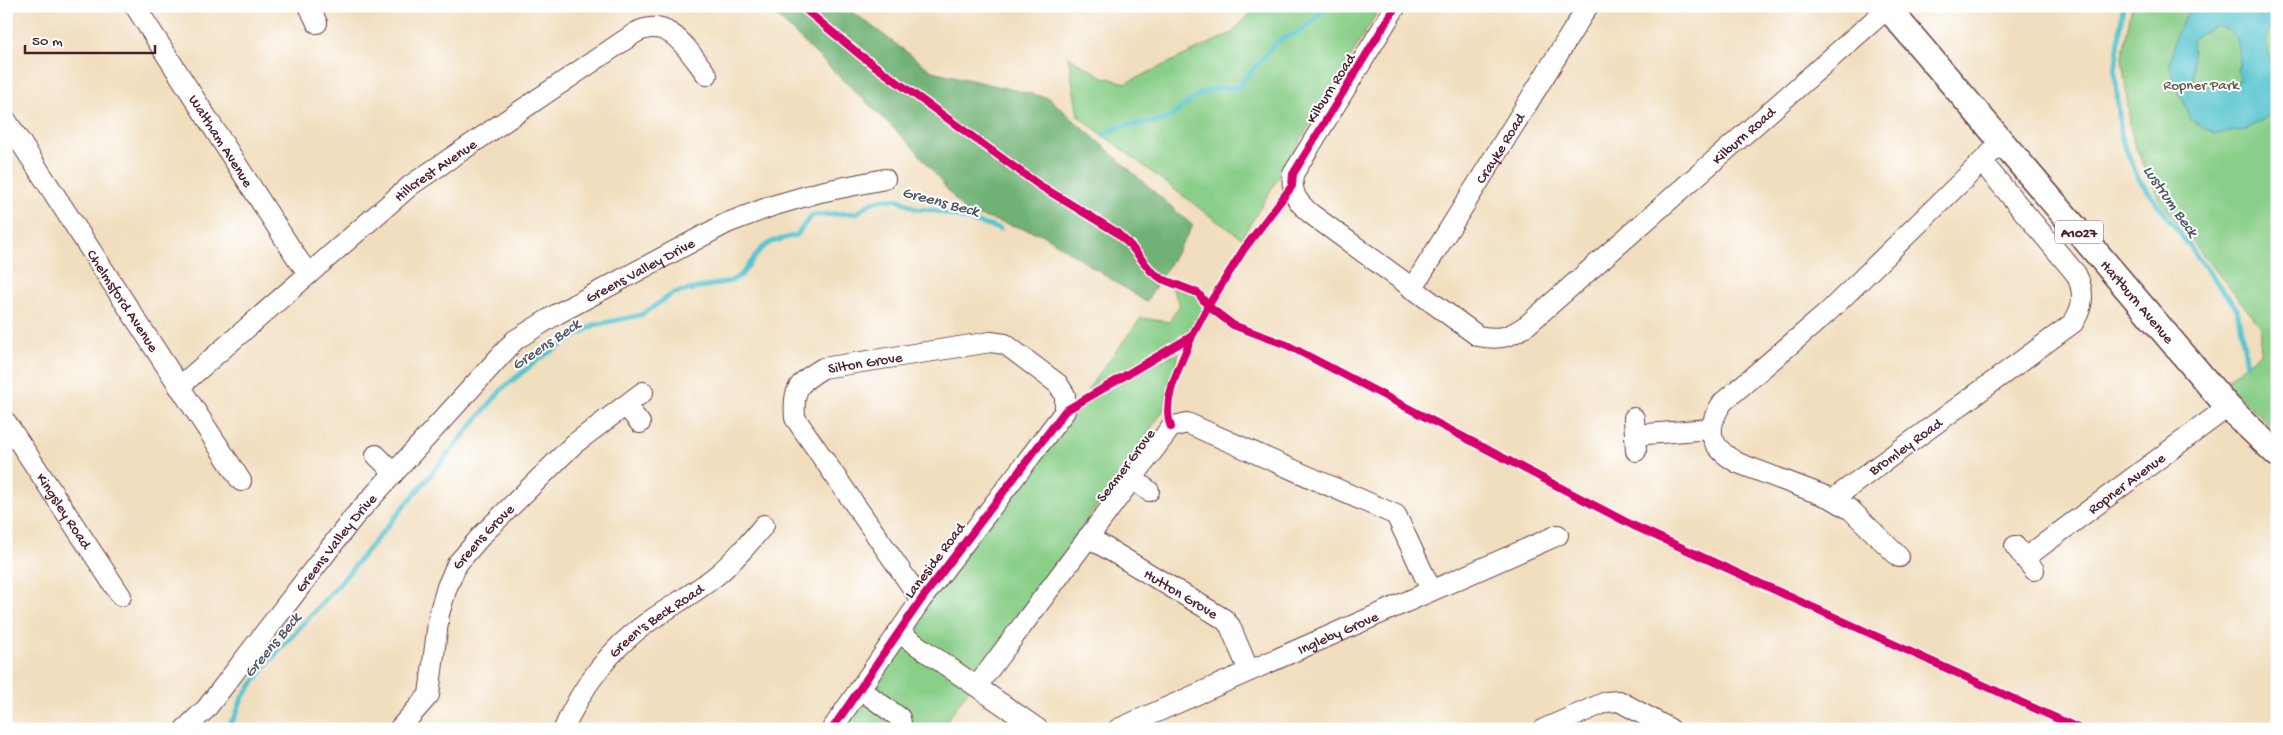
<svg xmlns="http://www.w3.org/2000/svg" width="2283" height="735" viewBox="0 0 2283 735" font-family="'Gochi Hand',sans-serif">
  <rect width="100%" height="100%" fill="#fff"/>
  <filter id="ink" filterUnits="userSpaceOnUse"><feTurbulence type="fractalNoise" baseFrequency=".02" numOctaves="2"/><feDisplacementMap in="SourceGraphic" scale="10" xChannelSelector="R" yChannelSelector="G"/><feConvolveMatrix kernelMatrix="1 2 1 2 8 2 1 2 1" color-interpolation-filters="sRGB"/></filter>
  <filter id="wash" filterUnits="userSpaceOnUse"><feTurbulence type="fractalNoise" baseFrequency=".0096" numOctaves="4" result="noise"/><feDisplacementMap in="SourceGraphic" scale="20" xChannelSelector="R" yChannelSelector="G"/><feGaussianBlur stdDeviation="1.12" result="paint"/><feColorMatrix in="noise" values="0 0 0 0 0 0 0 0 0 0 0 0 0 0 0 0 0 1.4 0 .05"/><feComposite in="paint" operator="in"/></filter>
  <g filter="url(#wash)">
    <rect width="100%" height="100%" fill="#f1debe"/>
    <!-- green -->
    <path fill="#8acf89" stroke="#6a775a" d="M 1256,6 L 1381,6 L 1242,238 L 1207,214 L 1078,116 L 1068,56 L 1103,77 L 1126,83 L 1232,33 Z
      M 2132,6 L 2277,6 L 2277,432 L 2224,382 L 2260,353 L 2261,327 L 2160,201 L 2132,139 L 2122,58 Z
      M 1171,286 L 1210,298 L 1188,334 L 1087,390 L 1141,318 L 1169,322 L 1180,305 Z
      M 1179,351 L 1163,411 L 941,729 L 833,729 L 1072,410 Z"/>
    <!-- forest -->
    <path fill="#6fb275" stroke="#5c6850" d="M 766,6 L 845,6 L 932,71 L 1049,98 L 1193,226 L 1146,302 L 1042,234 L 965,212 L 916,150 Z"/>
    <!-- water -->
    <path fill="#58c5d0" stroke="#51727e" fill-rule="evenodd" d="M 2192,6 L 2277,6 L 2277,13 L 2271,21 L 2266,42 L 2277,85 L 2277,100 L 2269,116 L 2245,130 L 2215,134 L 2191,120 L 2169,66 L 2177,33 ZM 2216,26 C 2236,31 2240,41 2239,61 C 2239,67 2237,71 2240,76 L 2239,80 L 2224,87 L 2212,84 L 2199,90 L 2194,85 L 2192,40 L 2200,33 Z"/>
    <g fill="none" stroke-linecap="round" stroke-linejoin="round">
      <!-- stream -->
      <path stroke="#58c5d0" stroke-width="5" d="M 2123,6 L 2115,72 L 2121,137 L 2138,178 L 2237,309 L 2247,364
        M 1103,135 C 1125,121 1140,126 1162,120 C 1177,116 1185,103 1197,96 C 1210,88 1224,88 1238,87 L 1277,41 L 1300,31 L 1330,6
        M 226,729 L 235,717 L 242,698 L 271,659 L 341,582 L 503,388 L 540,358 L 594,325 L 641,315 L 674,293 L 731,281 L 741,275 L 761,249 L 771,242 L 797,235 L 809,218 L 814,215 L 857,213 L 870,203 L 884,199 L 900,200 L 916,209 L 933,210 L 1000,229"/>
    </g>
  </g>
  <g filter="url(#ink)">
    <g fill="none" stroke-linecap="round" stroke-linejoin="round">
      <defs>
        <g id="minor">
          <path id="s1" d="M 135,6 L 297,258 L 309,274"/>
          <path d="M 309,6 L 317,23"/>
          <path id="s2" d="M 1396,6 L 1293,174 C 1291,193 1296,201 1311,214 L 1478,336 C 1500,340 1508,338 1527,325 L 1888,8"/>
          <path id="s3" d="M 6,120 L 241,481"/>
          <path d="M 1982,162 L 2076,274 C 2085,292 2084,306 2073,323 L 1833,499 L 1738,463 C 1709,447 1704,429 1723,402 L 1827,313 L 2002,142"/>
          <path id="s4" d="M 1412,289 L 1588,6"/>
          <path id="s5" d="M 179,387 L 411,185 L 635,33 C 669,14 688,51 707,75"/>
          <path d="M 626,406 L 640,423"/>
          <path d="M 1634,418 L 1636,451"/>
          <path id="s6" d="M 6,422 L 121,596"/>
          <path d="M 1635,435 L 1710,429"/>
          <path d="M 376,455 L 394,473"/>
          <path d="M 1132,478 L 1149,491"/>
          <path d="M 1833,499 L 1851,510 L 1899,557"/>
          <path id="s7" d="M 1088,537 L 1224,619 L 1230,626 L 1249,671"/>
          <path d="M 2015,546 L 2034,570"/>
          <path id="s8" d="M 2025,558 L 2228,407"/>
          <path d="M 898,632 L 1038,729"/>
          <path d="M 977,686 L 1171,427 L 1187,423 L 1396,515 L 1431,590"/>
          <path d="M 860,689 L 900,718 L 902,729"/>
          <path id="s9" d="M 185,729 L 206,709 L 353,518 L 515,340 L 557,314 L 727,223 L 772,206 L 820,192 L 885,179"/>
          <path id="s10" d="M 399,729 L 429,695 L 439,614 L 447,587 L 457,564 L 482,535 L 574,444 L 643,392"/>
          <path id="s11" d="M 564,729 C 581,687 611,648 648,622 C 671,606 695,593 717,575 C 735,560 749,543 764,525"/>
          <path d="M 832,729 L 921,600 L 1065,411 L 1065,395 L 1058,384 L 1005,344 L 991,342 L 823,368 C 798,383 793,388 795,418 L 921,600"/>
          <path id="s12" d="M 1118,729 L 1558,535"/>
          <path d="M 1544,729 L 1606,702 L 1619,701 L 1670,729"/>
        </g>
        <g id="major">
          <path id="s13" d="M 1886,6 L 2228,407 L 2277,454"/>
        </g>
      </defs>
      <!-- minor casing -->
      <use href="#minor" stroke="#633c41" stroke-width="22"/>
      <!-- major casing -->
      <use href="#major" stroke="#633c41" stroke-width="28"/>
      <!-- minor -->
      <use href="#minor" stroke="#fff" stroke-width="20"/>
      <!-- major -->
      <use href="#major" stroke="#fff" stroke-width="25"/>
      <defs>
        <path id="cycleway" d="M 801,6 L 860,55 L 1039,185 L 1116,232 L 1130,245 L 1151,271 L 1162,279 L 1198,293 L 1208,306 L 1233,325 L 1287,345 L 1632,525 L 2080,729
          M 1171,427 C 1160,400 1182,363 1192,336
          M 832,729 L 921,600 L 1065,411 L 1192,336 L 1208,306 L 1244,249 L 1292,186 L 1293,174 L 1396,6"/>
      </defs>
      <!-- cycleway casing -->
      <use href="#cycleway" stroke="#fff" stroke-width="11"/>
      <!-- cycleway -->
      <use href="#cycleway" stroke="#d6006c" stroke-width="8"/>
    </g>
  </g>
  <g text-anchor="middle" stroke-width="4" stroke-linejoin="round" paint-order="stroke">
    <!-- shield labels -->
    <rect fill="#fff" stroke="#80626b" stroke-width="1" x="2055" y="220.5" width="48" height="23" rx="4"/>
    <g font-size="14" font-weight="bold" fill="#4a1f2b">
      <text x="2079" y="237">A1027</text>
    </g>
    <!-- park labels -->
    <g font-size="15" fill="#605d4c" stroke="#fff">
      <text x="2201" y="89">Ropner Park</text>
    </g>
    <!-- street labels -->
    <g font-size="15" fill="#4a1f2b" stroke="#fff">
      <text transform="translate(1330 88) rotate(-58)" y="5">Kilburn Road</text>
      <text dy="5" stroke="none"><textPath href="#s2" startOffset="790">Kilburn Road</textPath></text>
      <text dy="5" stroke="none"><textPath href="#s1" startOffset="160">Waltham Avenue</textPath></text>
      <text dy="5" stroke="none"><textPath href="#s4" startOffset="166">Crayke Road</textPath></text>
      <text dy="5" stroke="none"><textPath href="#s5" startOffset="336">Hillcrest Avenue</textPath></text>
      <text dy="5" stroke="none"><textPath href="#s9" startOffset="654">Greens Valley Drive</textPath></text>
      <text dy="5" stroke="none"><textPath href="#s13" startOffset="388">Hartburn Avenue</textPath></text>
      <text dy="5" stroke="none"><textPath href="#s3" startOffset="215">Chelmsford Avenue</textPath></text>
      <text transform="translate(865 362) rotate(-9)" y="5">Silton Grove</text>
      <text transform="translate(1905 446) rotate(-36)" y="5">Bromley Road</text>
      <text transform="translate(1125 465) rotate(-53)" y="5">Seamer Grove</text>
      <text dy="5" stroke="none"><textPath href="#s8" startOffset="126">Ropner Avenue</textPath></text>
      <text dy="5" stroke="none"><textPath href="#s6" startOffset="106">Kingsley Road</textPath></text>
      <text dy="5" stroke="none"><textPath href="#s10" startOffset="218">Greens Grove</textPath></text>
      <text dy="5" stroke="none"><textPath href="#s9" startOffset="240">Greens Valley Drive</textPath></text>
      <text transform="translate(934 560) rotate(-53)" y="5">Laneside Road</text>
      <text dy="5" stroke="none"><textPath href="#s7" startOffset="109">Hutton Grove</textPath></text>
      <text dy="5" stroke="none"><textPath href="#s11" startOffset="145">Green's Beck Road</textPath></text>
      <text dy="5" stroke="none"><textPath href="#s12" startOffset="240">Ingleby Grove</textPath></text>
    </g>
    <!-- water labels -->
    <g font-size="16" font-style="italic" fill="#4f5965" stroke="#fff">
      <text transform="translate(941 200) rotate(15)" y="6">Greens Beck</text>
      <text transform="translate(2172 200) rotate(55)" y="6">Lustrum Beck</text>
      <text transform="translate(545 343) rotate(-34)" y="6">Greens Beck</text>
      <text transform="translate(271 644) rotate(-50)" y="6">Greens Beck</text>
    </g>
  </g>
  <!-- margin -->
  <rect width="2283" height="735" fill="none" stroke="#fff" stroke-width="25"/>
  <!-- scale -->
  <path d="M25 45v8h130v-8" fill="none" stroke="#4a1f2b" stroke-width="2.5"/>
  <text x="32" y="45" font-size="15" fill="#4a1f2b" stroke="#ffffff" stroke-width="4" paint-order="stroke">50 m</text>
</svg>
